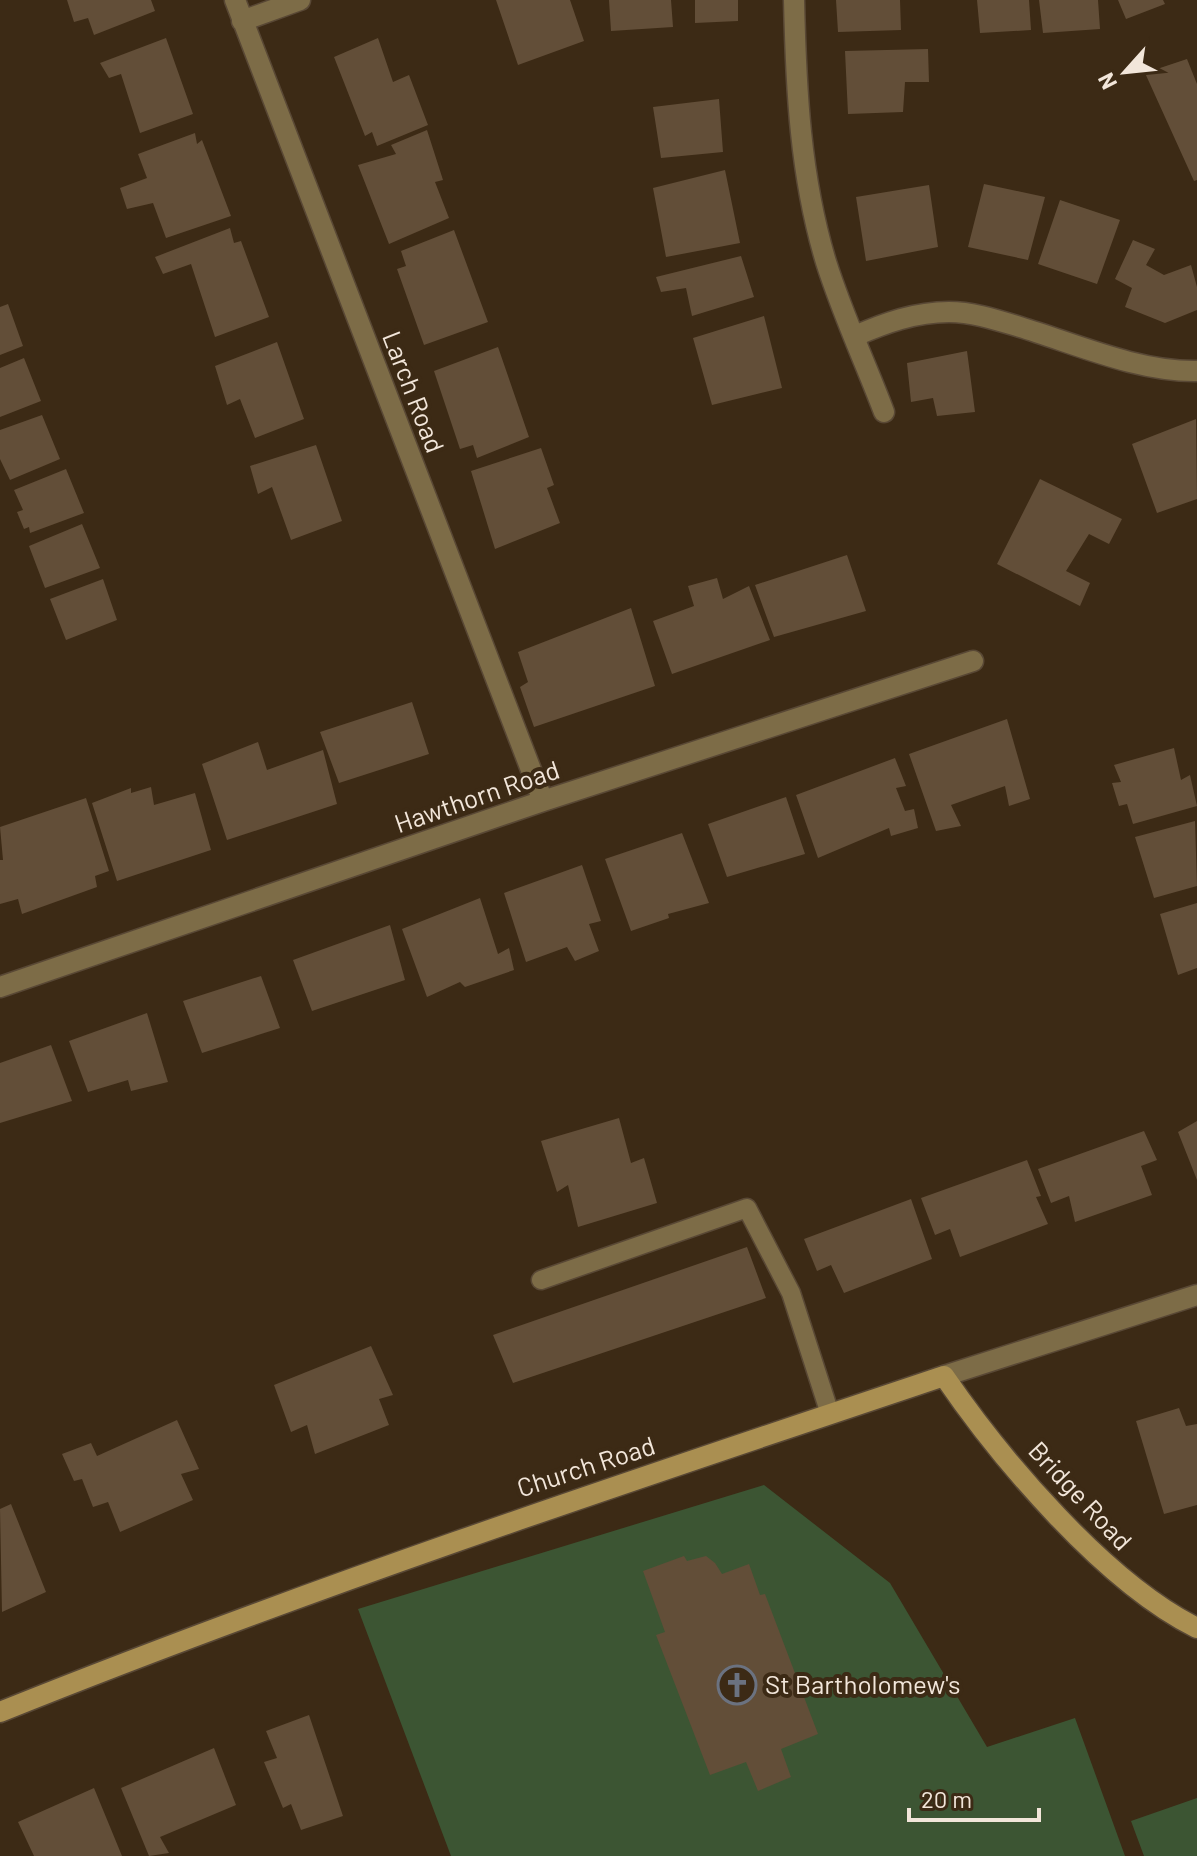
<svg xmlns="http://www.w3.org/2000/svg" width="1197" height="1856" viewBox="0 0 1197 1856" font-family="Barlow,sans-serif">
  <rect width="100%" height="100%" fill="#3c2a15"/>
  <!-- green -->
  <path fill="#3c5533" d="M 764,1485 L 890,1583 L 987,1747 L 1075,1718 L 1125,1856 L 451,1856 L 358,1609 Z
    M 1197,1798 L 1197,1856 L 1144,1856 L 1131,1821 Z"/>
  <!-- building -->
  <path fill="#624e38" d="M 67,0 L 151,0 L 155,11 L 94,35 L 88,18 L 74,22 Z
    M 496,0 L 570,0 L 584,41 L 518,65 Z
    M 609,0 L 671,0 L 673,27 L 611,31 Z
    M 695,0 L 738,0 L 738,21 L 695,23 Z
    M 836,0 L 900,0 L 901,30 L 838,32 Z
    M 977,0 L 1029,0 L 1031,30 L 980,33 Z
    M 1039,0 L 1098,0 L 1100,29 L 1043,33 Z
    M 1118,0 L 1163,0 L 1165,4 L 1126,19 Z
    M 166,38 L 193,114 L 140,133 L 121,74 L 109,78 L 100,63 Z
    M 378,38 L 393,82 L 409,75 L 428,125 L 377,146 L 372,132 L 365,136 L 334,57 Z
    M 928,49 L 929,82 L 905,82 L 903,112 L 848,114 L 845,51 Z
    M 1187,59 L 1197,84 L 1197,180 L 1194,181 L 1145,73 Z
    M 719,99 L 723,152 L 661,158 L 653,107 Z
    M 427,130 L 443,180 L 435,182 L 449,218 L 389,244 L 358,165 L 396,154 L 391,145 Z
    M 195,133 L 197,144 L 202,140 L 231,216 L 166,238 L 153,203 L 127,209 L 120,188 L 147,178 L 138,154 Z
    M 725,170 L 740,243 L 666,257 L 653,188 Z
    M 984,184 L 1045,197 L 1028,260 L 968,247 Z
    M 929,185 L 938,247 L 866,261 L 856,197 Z
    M 1060,200 L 1120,220 L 1097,284 L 1038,264 Z
    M 230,228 L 234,243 L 241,241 L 269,317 L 215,337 L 191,264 L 163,274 L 155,257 Z
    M 454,230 L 488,322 L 424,345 L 397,269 L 406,266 L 401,251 Z
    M 1133,240 L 1155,249 L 1146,265 L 1164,275 L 1191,265 L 1197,287 L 1197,310 L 1165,323 L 1125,307 L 1132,288 L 1115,279 Z
    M 741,256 L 754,297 L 692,316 L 686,288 L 661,292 L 656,277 Z
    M 8,304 L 23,346 L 0,355 L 0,307 Z
    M 764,316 L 782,388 L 712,405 L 693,338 Z
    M 277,342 L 304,419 L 255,438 L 240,399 L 227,405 L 215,366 Z
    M 498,347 L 529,437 L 477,458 L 473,445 L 460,449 L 434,371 Z
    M 967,351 L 975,412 L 937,416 L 933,398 L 911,402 L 907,363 Z
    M 24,358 L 41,401 L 0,417 L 0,368 Z
    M 42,415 L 60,459 L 10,480 L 0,459 L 0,430 Z
    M 1196,419 L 1197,499 L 1157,513 L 1132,444 Z
    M 316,445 L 342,521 L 291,540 L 272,487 L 258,494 L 250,466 Z
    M 541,448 L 554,485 L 547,488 L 560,523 L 495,549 L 471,471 Z
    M 66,469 L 84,513 L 30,533 L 29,527 L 24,529 L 17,512 L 23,510 L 14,490 Z
    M 1040,479 L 1122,519 L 1109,544 L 1089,534 L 1066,571 L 1090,583 L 1080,606 L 997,564 Z
    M 82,524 L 100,568 L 45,588 L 29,546 Z
    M 847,555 L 866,611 L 774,637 L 755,585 Z
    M 717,578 L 723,599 L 749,586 L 770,640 L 672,674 L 653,621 L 694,606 L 688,586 Z
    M 103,579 L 117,620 L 66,640 L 50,599 Z
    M 631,608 L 655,686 L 534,727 L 520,687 L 528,682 L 518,652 Z
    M 412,702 L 429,754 L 339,783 L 320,732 Z
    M 1007,719 L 1030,799 L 1009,806 L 1005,786 L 951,805 L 961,826 L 936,831 L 909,754 Z
    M 258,742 L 267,770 L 323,750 L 337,804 L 227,840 L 202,764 Z
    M 1174,748 L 1181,780 L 1190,775 L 1197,806 L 1133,824 L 1127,804 L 1119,806 L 1112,783 L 1121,782 L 1114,765 Z
    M 895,758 L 906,786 L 896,788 L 905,811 L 914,809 L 918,828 L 891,836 L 889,828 L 818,858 L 796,795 Z
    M 151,787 L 154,805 L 195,793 L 211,850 L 117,881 L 92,803 L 131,788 L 131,793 Z
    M 786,797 L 805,854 L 727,877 L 708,824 Z
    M 86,798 L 109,871 L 95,876 L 97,887 L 22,914 L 18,899 L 0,904 L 0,860 L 3,860 L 0,827 Z
    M 1195,821 L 1197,886 L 1154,898 L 1135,837 Z
    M 682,833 L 709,903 L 668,914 L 669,918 L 631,931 L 605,859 Z
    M 582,865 L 601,921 L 589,924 L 599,951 L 575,961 L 567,947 L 526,962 L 504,893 Z
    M 480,898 L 498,954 L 509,948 L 514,970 L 465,987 L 460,982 L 427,997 L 402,929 Z
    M 1197,903 L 1197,968 L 1178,975 L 1160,914 Z
    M 390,925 L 405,980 L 312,1011 L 293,960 Z
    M 261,976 L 280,1028 L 202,1053 L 183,1001 Z
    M 147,1013 L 168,1082 L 131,1091 L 128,1080 L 88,1092 L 69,1041 Z
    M 51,1045 L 72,1101 L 0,1123 L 0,1063 Z
    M 619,1118 L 631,1163 L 644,1158 L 657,1203 L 578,1227 L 568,1185 L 557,1192 L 541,1141 Z
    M 1197,1121 L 1197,1180 L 1178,1132 Z
    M 1144,1131 L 1157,1160 L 1141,1166 L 1152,1195 L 1075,1222 L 1069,1196 L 1051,1203 L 1038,1169 Z
    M 1027,1160 L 1041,1196 L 1036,1197 L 1048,1224 L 960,1257 L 950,1229 L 935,1235 L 921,1198 Z
    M 911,1199 L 932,1259 L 844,1293 L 831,1265 L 817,1271 L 804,1239 Z
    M 747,1247 L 766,1298 L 513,1383 L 493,1335 Z
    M 371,1346 L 393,1395 L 379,1399 L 389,1425 L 315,1454 L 307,1425 L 291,1432 L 274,1385 Z
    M 1179,1408 L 1186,1426 L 1197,1424 L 1197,1505 L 1164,1514 L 1136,1421 Z
    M 177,1420 L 199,1469 L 181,1474 L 193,1500 L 120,1532 L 108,1502 L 93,1507 L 82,1479 L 74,1481 L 62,1454 L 91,1443 L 97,1456 Z
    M 11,1504 L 46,1592 L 2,1612 L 0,1509 Z
    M 684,1556 L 687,1561 L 706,1556 L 715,1563 L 722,1574 L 749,1564 L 760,1595 L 765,1594 L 818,1734 L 781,1749 L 791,1777 L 758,1791 L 746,1762 L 710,1775 L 656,1635 L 665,1632 L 643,1571 Z
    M 309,1715 L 343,1816 L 301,1830 L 291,1804 L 283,1808 L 264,1762 L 277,1758 L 266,1731 Z
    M 214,1748 L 236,1805 L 160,1837 L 169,1853 L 149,1856 L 121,1788 Z
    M 94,1788 L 122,1856 L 34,1856 L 18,1822 Z"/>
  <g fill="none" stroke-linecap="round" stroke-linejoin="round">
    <defs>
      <path id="lane" d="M 541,1280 L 747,1208 L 791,1293 L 830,1414"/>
      <path id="street" d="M 235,0 L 543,801
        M 794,0 C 796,89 800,176 826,262 C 842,313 865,362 884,412
        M 242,21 L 300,0
        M 855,336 C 885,323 915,312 949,312 C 973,312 997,320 1020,327 C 1076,344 1138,372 1197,371
        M 0,987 L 543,801 L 973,661
        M 944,1376 L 1197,1295"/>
      <path id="secondary" d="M 0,1712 C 311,1587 627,1482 944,1376 C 1002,1461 1106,1583 1197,1628"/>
    </defs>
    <!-- lane casing -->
    <use href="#lane" stroke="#594835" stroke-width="21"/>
    <!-- street casing -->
    <use href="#street" stroke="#594835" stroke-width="23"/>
    <!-- secondary casing -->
    <use href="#secondary" stroke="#594835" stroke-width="23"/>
    <!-- lane -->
    <use href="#lane" stroke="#7d6c47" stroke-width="18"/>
    <!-- street -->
    <use href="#street" stroke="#7d6c47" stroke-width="20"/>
    <!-- secondary -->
    <use href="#secondary" stroke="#aa8f51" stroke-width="20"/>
  </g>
  <!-- icons -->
  <defs>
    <symbol id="church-ring" viewBox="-11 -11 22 22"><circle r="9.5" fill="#3c2a15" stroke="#6b7280" stroke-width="1.5"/><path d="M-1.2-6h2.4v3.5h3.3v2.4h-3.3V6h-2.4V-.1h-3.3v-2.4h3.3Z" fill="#6b7280"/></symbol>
  </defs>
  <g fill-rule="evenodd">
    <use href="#church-ring" x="715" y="1663" width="44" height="44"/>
  </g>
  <g text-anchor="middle" stroke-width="8" stroke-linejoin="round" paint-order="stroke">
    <!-- street labels -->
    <g font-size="26" fill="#f2e6da" stroke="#3c2a15">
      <text transform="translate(413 392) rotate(69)" y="9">Larch Road</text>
      <text transform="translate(477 797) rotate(-19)" y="9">Hawthorn Road</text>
      <text transform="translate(586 1467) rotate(-18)" y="9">Church Road</text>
      <text transform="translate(1080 1496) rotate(47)" y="9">Bridge Road</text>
    </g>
    <!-- poi labels -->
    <g font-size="26" fill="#f2e6da" stroke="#3c2a15" text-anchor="start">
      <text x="765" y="1694">St Bartholomew's</text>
    </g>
  </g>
  <!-- north arrow -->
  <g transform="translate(1125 72) rotate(243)" stroke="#3c2a15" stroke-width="6" paint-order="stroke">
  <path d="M0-6L14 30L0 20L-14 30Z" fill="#f2e6da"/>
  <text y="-12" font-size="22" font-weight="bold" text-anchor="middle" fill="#f2e6da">N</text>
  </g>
  <!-- scale -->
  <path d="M909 1808v12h130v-12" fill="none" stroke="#f2e6da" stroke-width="4"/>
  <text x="921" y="1808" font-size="24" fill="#f2e6da" stroke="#3c2a15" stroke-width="6" paint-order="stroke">20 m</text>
</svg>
